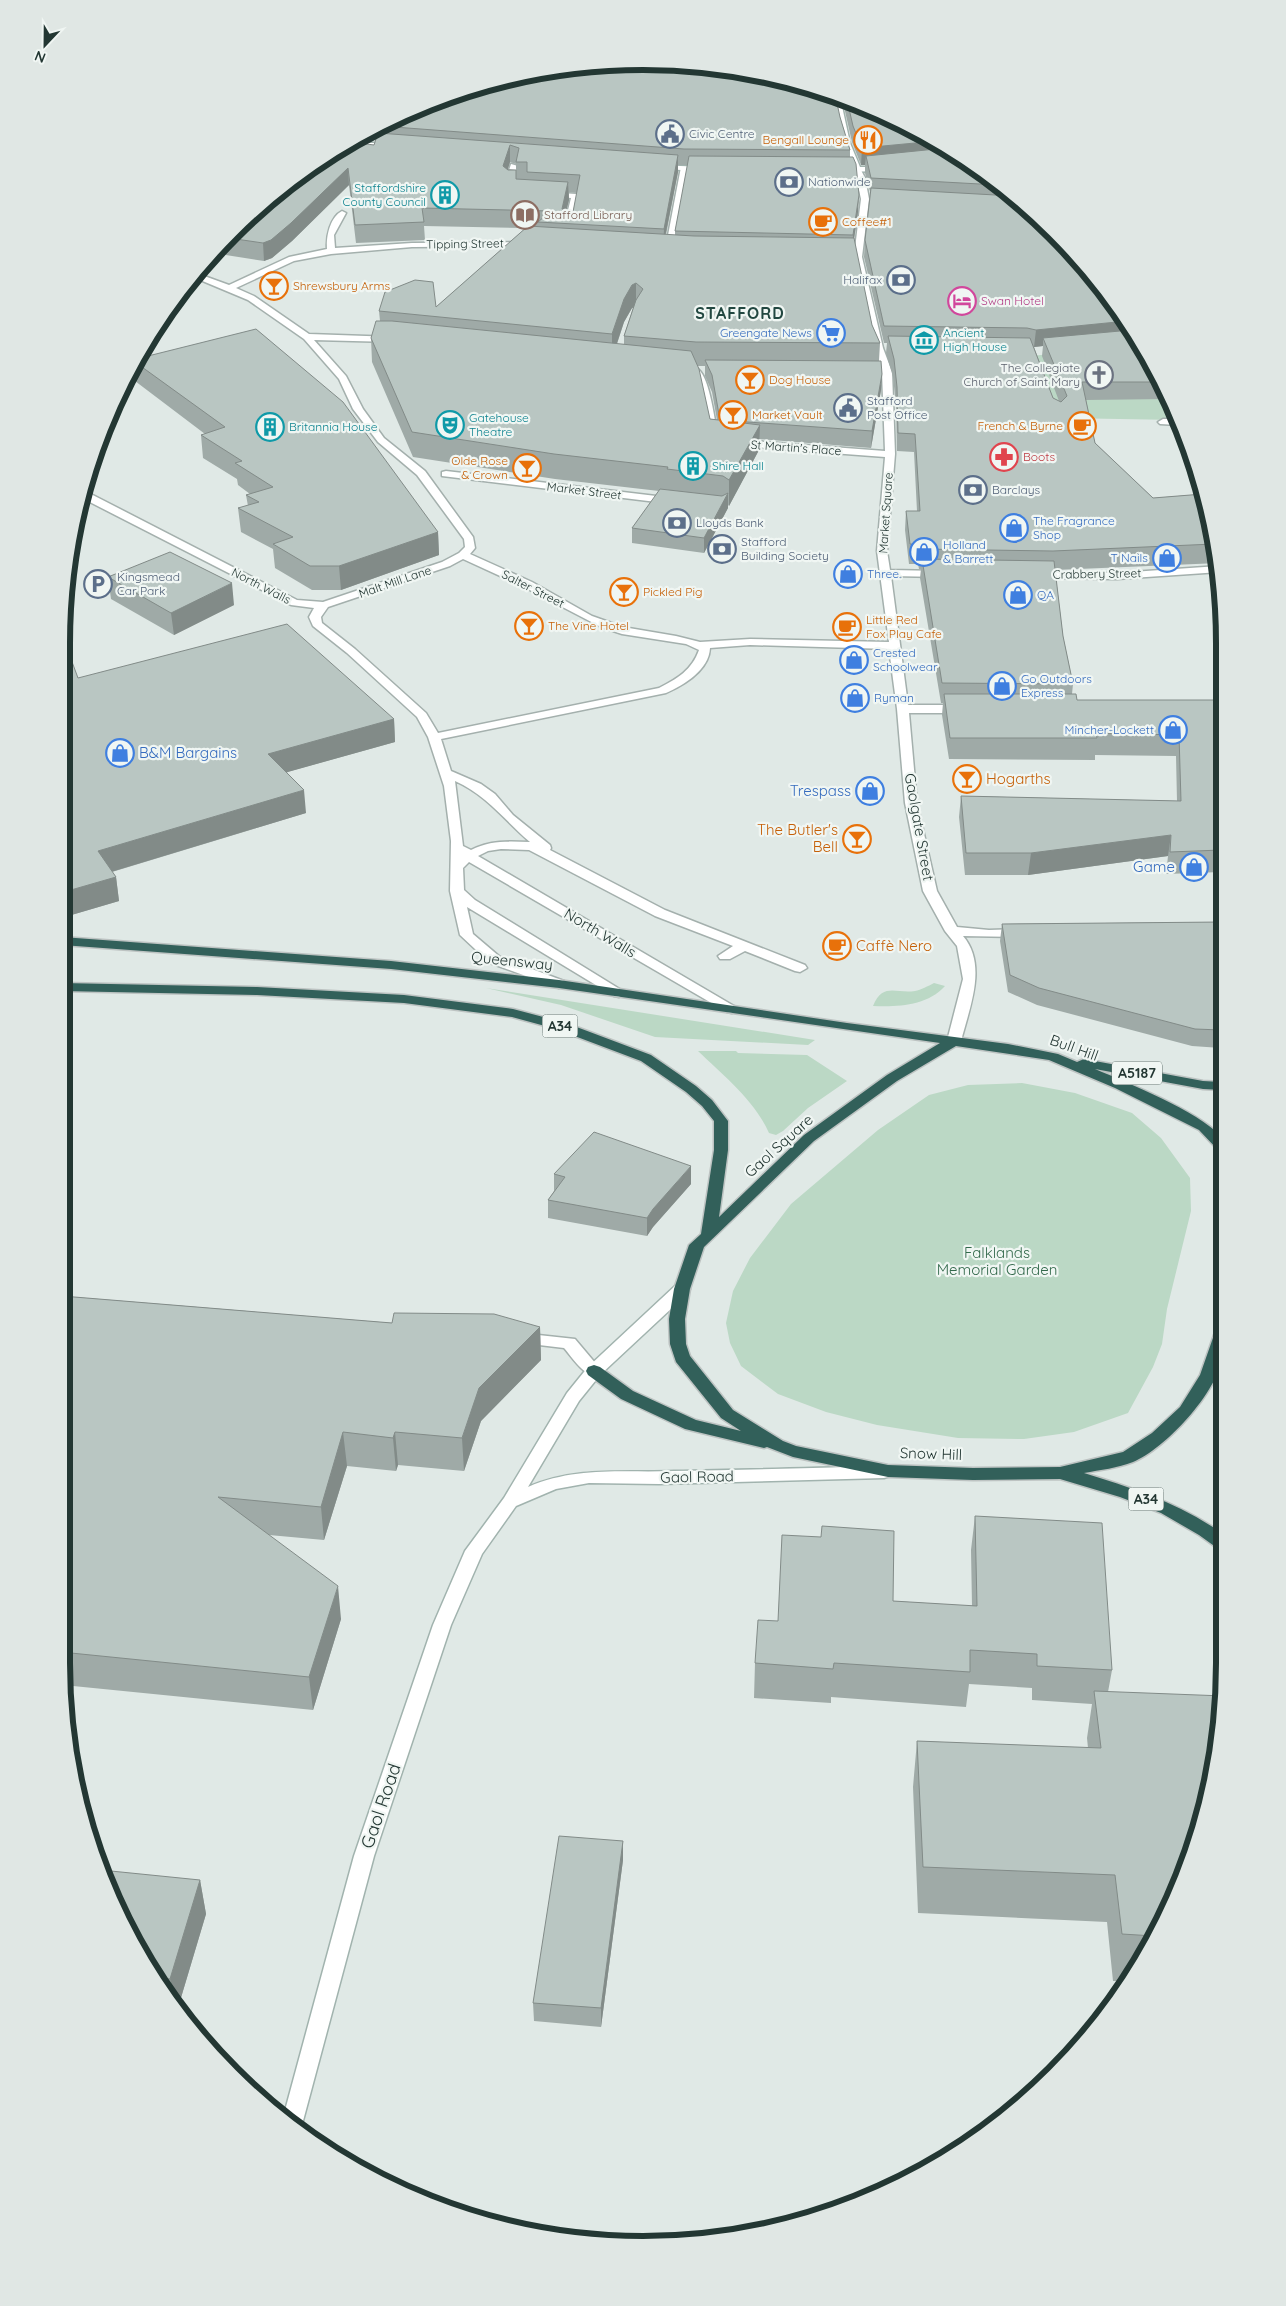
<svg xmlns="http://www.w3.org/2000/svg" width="1286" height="2306" viewBox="0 0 1286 2306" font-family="Quicksand,sans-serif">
  <rect width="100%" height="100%" fill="#e0e9e6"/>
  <!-- green -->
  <path fill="#bbd8c5" d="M 1140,346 L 1176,420 L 1062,418 L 1030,356 Z
    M 934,983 L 945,986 C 927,1006 898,1007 873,1006 C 883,982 896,994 915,991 C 921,990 928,986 934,983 Z
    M 486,988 L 815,1040 L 808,1045 L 655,1037 L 561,1005 Z
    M 698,1051 L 736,1051 L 738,1053 L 807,1055 L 847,1081 L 808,1108 L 783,1131 L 776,1135 L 769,1133 C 755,1101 723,1075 698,1051 Z
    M 1022,1083 L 1075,1093 L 1132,1113 L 1161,1138 L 1190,1178 L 1191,1211 L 1167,1309 L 1162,1344 L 1153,1367 L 1128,1413 L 1074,1432 L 1024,1439 L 958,1438 L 877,1425 L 826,1412 L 778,1394 L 741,1366 L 730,1343 L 726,1323 L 733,1291 L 750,1258 L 791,1204 L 878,1130 L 929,1095 L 968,1085 Z"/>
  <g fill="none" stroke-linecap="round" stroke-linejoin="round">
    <defs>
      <path id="street" d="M 511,164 L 518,166 L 514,181 L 519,181 L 519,185 L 509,185 L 505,183 Z
        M 681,167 L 688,169 L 673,251 L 669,254 L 665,251 Z
        M 854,168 L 860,168 L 865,178 L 869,199 L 862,257 L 883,348 L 892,372 L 895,454 L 887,551 L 890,570 L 941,571 L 946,574 L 941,577 L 891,576 L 908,705 L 964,705 L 970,709 L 964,713 L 909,713 L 917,803 L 937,891 L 957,927 L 989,930 L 1021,929 L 1028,933 L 1021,937 L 963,936 C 988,965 969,1009 961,1041 L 954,1045 L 947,1041 L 963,979 L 957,946 L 945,931 L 923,891 L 905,803 L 897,709 L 889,649 L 750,645 L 710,648 C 709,670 684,685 666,693 L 441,739 L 451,771 L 481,784 L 495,794 L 513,815 L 550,845 L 551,848 L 550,850 L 665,910 L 805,965 L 807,968 L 800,972 L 795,971 L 745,951 L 730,959 L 720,959 L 718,956 L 733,946 L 655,916 L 529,850 L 501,849 L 488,851 L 478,856 L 739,1009 L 732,1013 L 727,1012 L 469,862 L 463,868 L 464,890 L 475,900 L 626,993 L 619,997 L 614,996 L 467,907 L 473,934 L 500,957 L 564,981 L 566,984 L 559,988 L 490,963 L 460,935 L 450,891 L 451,841 L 444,786 L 428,737 L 417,717 L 347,653 L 313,626 L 309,617 L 314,608 L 291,605 L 80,497 L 82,490 L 85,491 L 297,600 L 323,602 L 442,562 L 459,553 L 465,547 L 464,539 L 417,475 L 378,442 L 353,409 L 339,379 L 304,339 L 248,300 L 193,277 L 196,273 L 229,285 L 289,257 L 327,249 C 326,237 330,217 342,211 L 346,213 L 334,235 L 335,248 L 412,243 L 528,242 L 532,244 L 531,246 L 412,247 L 331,254 L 294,261 L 236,288 L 254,296 L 309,334 L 395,337 L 397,339 L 392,342 L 314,340 L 346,376 L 363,409 L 384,438 L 425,471 L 473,537 L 475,548 L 470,554 L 532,582 L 592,616 L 623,627 L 676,636 L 700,642 L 750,639 L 889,642 L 877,551 L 885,457 L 740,446 L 735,443 L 740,440 L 885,451 L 882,372 L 873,348 L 854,257 L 861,199 ZM 463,559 L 524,587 L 601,627 L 622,634 L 686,644 L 699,650 C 692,670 677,679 659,688 L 438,733 L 426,713 L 355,649 L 322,623 L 321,617 L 328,607 L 450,566 ZM 455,781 C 488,796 503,819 530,842 C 509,841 490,840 471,850 L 463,846 Z
        M 546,192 L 576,194 L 580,196 L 571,229 L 564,227 L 571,198 L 549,196 L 546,196 Z
        M 696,368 C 709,373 714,417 717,431 L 715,433 L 712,434 L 707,431 L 700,392 L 691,371 Z
        M 1163,419 L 1176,419 L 1178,425 L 1160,424 L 1158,422 Z
        M 446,471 L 673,498 L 678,501 L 673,504 L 442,476 L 442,472 Z
        M 1219,566 L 1220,572 L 1117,579 L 1036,578 L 1031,575 L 1036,572 L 1117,573 Z
        M 520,1333 L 575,1339 L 602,1371 L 600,1375 C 585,1379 573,1358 564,1348 L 514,1342 L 512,1338 L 514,1334 Z"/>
      <path id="secondary" d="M 833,94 L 840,97 L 850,143 L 860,167 L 887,167 L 887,171 L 834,172 L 833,170 L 837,168 L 852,167 L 841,133 Z
        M 352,142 L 393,144 L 397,146 L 393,148 L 346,146 Z
        M 654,165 L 707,167 L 711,169 L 707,171 L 657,169 L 654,169 Z
        M 682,1284 L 688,1285 L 690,1289 L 688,1293 L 600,1375 L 579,1401 L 528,1487 C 577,1466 623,1473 674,1471 C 744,1470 814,1468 884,1466 L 890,1468 L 893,1472 L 890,1476 L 884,1478 L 659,1484 L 589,1483 L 556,1489 L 516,1506 L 482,1554 L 451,1625 L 374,1856 L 300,2132 L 283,2118 L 354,1856 L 433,1625 L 465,1551 L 504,1498 L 567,1393 L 588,1367 L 676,1285 Z"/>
      <path id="highway" d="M 62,937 L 391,961 L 559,980 L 847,1023 L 1008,1044 L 1058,1054 L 1077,1062 L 1084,1059 L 1203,1081 L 1221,1082 L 1222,1090 L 1203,1089 L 1095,1069 C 1130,1084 1196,1110 1222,1137 L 1222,1151 L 1217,1149 L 1199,1130 L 1115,1088 L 1049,1060 L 956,1046 L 897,1081 L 814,1141 L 704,1247 L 690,1289 L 685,1319 L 686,1344 L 690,1356 L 733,1410 L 783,1441 L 796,1446 L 888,1465 L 973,1468 L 1060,1467 L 1123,1452 L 1152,1433 L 1180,1407 L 1200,1375 L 1214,1335 L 1216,1331 L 1222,1330 C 1222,1338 1223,1348 1222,1357 C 1218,1392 1165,1449 1133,1462 C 1118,1468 1100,1470 1084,1473 C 1133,1488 1181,1504 1223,1534 L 1223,1550 L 1217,1548 L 1199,1535 L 1161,1513 L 1120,1497 L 1060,1479 L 973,1480 L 888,1477 L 793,1457 L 767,1447 L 764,1448 L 685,1429 L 621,1399 L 588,1375 L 586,1371 L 588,1367 L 594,1365 L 600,1367 L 633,1391 L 696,1420 L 741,1431 L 721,1418 L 676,1362 L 670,1344 L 669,1319 L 674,1289 L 689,1245 L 701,1234 L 714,1150 L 714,1121 L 702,1106 L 686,1092 L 641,1061 L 556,1029 L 512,1017 L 404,1003 L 257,995 L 62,991 L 62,983 L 257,987 L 404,995 L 513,1009 L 566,1023 L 651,1055 L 696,1086 L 712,1100 L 728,1121 L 728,1150 L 719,1217 L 804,1135 L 887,1075 L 940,1043 L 559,988 L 391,969 L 62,945 Z"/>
    </defs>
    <!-- street casing -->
    <use href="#street" stroke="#a4b0ad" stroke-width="3"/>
    <!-- secondary casing -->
    <use href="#secondary" stroke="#a1b3ae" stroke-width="3"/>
    <!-- highway casing -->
    <use href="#highway" stroke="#bdc3c2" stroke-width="3"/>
    <!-- street -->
    <use href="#street" fill="#fff" fill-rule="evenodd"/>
    <!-- secondary -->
    <use href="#secondary" fill="#fff" fill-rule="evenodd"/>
    <!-- highway -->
    <use href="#highway" fill="#32605a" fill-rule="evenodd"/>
  </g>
  <!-- wall -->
  <path fill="#9faaa7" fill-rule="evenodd" d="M 605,63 L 719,66 L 830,92 L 840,117 L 850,150 L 850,157 L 858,212 L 854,240 L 872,325 L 880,343 L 879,361 L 881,390 L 871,448 L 759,439 L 759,450 L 729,506 L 728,505 L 728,508 L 704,553 L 632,543 L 632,528 L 659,491 L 555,479 L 413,457 L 372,362 L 371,338 L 380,321 L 379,311 L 436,307 L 526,228 L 424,226 L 425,240 L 356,243 L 349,185 L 292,241 L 272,258 L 264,261 L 213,253 L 289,182 L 374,145 L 381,134 L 381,126 ZM 510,162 L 516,164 L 516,170 L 508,169 ZM 678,165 L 688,165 L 675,231 L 675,235 L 666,235 L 678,172 ZM 569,192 L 577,193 L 573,212 L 570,213 L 566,211 L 569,200 ZM 632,308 L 633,308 L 624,336 L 624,344 L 617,344 L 624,322 ZM 697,366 L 705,366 L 705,376 L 712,392 L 717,420 L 710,419 Z
    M 842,98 L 934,139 L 1027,206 L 1127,320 L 1130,327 L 1128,325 L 1128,330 L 1131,330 L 1166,399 L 1086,400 L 1095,443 L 1153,498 L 1203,494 L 1219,563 L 1055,570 L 1063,636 L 1073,684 L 1072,694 L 1077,700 L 1220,700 L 1221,872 L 1166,874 L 1168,856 L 1028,875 L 965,875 L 959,817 L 961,796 L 1177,801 L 1176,756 L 1095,755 L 1095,760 L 949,759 L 942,715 L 943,703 L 941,703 L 920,578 L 921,569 L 919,569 L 918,564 L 909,564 L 905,530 L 906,511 L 917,511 L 914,452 L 897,451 L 896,405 L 893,377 L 886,353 L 887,343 L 884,343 L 864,257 L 865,240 L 871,195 L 865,173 L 865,165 L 861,165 L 852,142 ZM 1043,346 L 1042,356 L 1059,401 L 1053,398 L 1034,347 Z
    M 136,359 L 438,532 L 439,555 L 341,590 L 312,590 L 275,568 L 273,549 L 241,532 L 238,508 L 248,506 L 246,495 L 250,494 L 238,485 L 237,479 L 203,458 L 201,435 L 205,434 L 135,381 L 133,367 Z
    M 108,577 L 234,605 L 174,635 L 111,599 Z
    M 62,653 L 78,678 L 394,719 L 395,742 L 287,772 L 306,813 L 112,872 L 116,877 L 119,901 L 68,916 L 62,909 Z
    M 1221,922 L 1221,1048 L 1192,1046 L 1037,1005 L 1008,992 L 1000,941 L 1002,924 Z
    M 554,1174 L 691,1184 L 653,1227 L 647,1236 L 548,1218 L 548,1200 L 554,1191 Z
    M 62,1296 L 392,1323 L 540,1327 L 541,1360 L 481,1421 L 464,1471 L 398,1465 L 396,1471 L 347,1466 L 324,1540 L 269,1535 L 341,1619 L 313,1710 L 63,1685 L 61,1663 Z
    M 975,1516 L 1112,1670 L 1108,1692 L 1205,1814 L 1147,1954 L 1128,1981 L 1113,1981 L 1107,1922 L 918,1913 L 913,1787 L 917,1741 L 1088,1748 L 1087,1738 L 1092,1704 L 1032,1700 L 1032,1688 L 969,1684 L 966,1707 L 831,1697 L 831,1703 L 754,1698 L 755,1663 L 778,1621 L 893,1601 L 972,1606 L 971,1550 Z
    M 623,1841 L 623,1860 L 601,2027 L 534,2021 L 533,2003 Z
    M 200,1880 L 206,1914 L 177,2011 L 139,1954 Z"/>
  <!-- shaded-wall -->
  <path fill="#828b88" d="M 936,141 L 956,155 L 866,156 L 865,165 L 861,165 L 862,148 Z
    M 510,145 L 510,162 L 503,184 L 503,166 Z
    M 678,155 L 678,172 L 663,247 L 664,229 Z
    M 348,168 L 349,185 L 292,241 L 272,258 L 264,261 L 263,243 Z
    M 568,182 L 569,200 L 563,224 L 562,209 Z
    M 859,195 L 858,212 L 852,252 L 853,235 Z
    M 636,283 L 636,306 L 632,308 L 624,322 L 612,358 L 612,334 L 624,299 L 632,285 Z
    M 1104,296 L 1106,296 L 1117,308 L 1102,313 Z
    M 1127,321 L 1129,324 L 1127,338 L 1043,338 L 1043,346 L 1034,347 L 1036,330 Z
    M 882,374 L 881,390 L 871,448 L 872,431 Z
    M 760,425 L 759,450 L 729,506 L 729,480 Z
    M 728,493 L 728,508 L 704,553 L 704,538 Z
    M 438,532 L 439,555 L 341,590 L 339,566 Z
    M 232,583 L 234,605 L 174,635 L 171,613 Z
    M 394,719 L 395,742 L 270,777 L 268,754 Z
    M 304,790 L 306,813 L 101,875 L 98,851 Z
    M 1171,835 L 1168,856 L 1028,875 L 1031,853 Z
    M 116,877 L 119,901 L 68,916 L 64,892 Z
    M 691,1166 L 691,1184 L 653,1227 L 647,1236 L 647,1218 L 653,1209 Z
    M 540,1327 L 541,1360 L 481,1421 L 464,1471 L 462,1438 L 479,1388 Z
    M 343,1432 L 347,1466 L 324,1540 L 321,1507 Z
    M 395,1432 L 398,1465 L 396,1471 L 393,1438 Z
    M 338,1586 L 341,1619 L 313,1710 L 309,1677 Z
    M 623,1841 L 623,1860 L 601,2027 L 601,2008 Z
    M 200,1880 L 206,1914 L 177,2011 L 176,2009 L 170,1979 Z"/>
  <!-- building -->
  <path fill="#b9c6c2" stroke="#828b88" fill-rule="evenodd" d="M 605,63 L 686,65 L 690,67 L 734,70 L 830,92 L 835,94 L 840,117 L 850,150 L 684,149 L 381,126 L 381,124 L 385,121 L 492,81 Z
    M 847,100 L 934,139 L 936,141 L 862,148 L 853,126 Z
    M 378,133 L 678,155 L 664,229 L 538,222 L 551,211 L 422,208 L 424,222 L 355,225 L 348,168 L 291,223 L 271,240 L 263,243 L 229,238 L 289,182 L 352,142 L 374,145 ZM 510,145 L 519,148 L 516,162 L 527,162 L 527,172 L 580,175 L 573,212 L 570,213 L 562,209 L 568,182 L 516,179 L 516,170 L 508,170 L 503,166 Z
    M 946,148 L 998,185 L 871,178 L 866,156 Z
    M 689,156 L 853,157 L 856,164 L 859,195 L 853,235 L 675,231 Z
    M 871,188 L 1013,196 L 1027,206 L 1106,296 L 1104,296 L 1121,314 L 1127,321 L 1036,330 L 1027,328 L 884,326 L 865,240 Z
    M 528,226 L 694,236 L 854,238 L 872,325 L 880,343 L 696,342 L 624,336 L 636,300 L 643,289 L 636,283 L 632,285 L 624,299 L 612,334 L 379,311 L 385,292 L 415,280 L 433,282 L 436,307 Z
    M 376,321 L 392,321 L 691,351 L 699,369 L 710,419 L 760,425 L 729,480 L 723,476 L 667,469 L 668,467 L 554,454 L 412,432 L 371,338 Z
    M 256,329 L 343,402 L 438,532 L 339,566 L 310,566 L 273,544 L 293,537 L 238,508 L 259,502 L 246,495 L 273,487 L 235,463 L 242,461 L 201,435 L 225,427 L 135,362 L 136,359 Z
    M 1131,330 L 1157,382 L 1082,382 L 1095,443 L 1153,498 L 1203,494 L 1214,544 L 1053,551 L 920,549 L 920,545 L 910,544 L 906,511 L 920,511 L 915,434 L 898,433 L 897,387 L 894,359 L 888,336 L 1030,338 L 1053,398 L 1061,402 L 1067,396 L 1043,338 Z
    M 705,360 L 881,361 L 882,374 L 872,431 L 720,420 L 712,375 Z
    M 660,489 L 722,496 L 728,493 L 704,538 L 632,528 Z
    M 170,552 L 232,583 L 171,613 L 108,577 Z
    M 922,559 L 1054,561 L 1063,636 L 1073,684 L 942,683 Z
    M 287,624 L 394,719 L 268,754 L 304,790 L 98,851 L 116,877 L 64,892 L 62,890 L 62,653 L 68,651 L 78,678 Z
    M 944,694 L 1076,694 L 1077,700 L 1220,700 L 1221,850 L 1170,852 L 1171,835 L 1031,853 L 966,853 L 961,796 L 1181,801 L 1179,735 L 1096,733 L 1097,738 L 950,738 Z
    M 1221,922 L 1221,1030 L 1195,1029 L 1039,988 L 1010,975 L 1002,924 Z
    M 594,1132 L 691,1166 L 653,1209 L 647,1218 L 548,1200 L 565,1177 L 554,1174 Z
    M 62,1296 L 392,1323 L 394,1313 L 494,1314 L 540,1327 L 479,1388 L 462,1438 L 395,1432 L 393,1438 L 343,1432 L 321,1507 L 218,1497 L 338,1586 L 309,1677 L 61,1652 Z
    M 975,1516 L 1102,1523 L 1112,1670 L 1037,1666 L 1037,1654 L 970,1650 L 970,1672 L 834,1663 L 833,1669 L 755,1663 L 758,1620 L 778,1621 L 782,1535 L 821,1537 L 822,1526 L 894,1531 L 893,1601 L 977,1606 Z
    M 1094,1691 L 1224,1696 L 1224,1701 L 1205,1814 L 1154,1936 L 1122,1934 L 1115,1875 L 923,1867 L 917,1741 L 1101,1748 Z
    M 559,1836 L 623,1841 L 601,2008 L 533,2003 Z
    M 101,1870 L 200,1880 L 170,1979 L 155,1978 L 139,1954 Z"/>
  <!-- icons -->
  <defs>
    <symbol id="civic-ring" viewBox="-11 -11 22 22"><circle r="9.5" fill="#f0f6f3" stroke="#5c6f8a" stroke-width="1.5"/><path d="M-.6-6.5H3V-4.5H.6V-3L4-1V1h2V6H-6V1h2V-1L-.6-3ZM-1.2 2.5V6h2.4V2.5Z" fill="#5c6f8a"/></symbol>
    <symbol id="restaurant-ring" viewBox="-11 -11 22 22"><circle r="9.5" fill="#f0f6f3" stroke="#e8710a" stroke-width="1.5"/><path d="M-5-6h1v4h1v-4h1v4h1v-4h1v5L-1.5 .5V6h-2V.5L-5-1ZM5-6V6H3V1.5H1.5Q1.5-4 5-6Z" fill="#e8710a"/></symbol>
    <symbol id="bank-ring" viewBox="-11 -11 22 22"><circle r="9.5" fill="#f0f6f3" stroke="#5c6f8a" stroke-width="1.5"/><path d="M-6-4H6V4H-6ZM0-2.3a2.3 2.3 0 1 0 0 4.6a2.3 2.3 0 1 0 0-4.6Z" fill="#5c6f8a"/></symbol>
    <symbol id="building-ring" viewBox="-11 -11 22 22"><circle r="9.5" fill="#f0f6f3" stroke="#0f9aa8" stroke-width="1.5"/><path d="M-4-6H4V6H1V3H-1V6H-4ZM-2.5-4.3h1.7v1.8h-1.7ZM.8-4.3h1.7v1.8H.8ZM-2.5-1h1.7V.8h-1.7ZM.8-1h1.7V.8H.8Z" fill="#0f9aa8"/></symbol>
    <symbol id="library-ring" viewBox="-11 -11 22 22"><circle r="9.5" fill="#f0f6f3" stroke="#8d6e63" stroke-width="1.5"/><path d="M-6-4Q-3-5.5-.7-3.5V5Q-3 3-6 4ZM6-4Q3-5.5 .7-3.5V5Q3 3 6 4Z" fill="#8d6e63"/></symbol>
    <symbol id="cafe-ring" viewBox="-11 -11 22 22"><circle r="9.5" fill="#f0f6f3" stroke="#e8710a" stroke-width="1.5"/><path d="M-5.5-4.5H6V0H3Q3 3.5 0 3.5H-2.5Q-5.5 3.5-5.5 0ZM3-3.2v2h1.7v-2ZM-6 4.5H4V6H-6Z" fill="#e8710a"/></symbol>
    <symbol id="bar-ring" viewBox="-11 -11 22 22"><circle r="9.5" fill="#f0f6f3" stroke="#e8710a" stroke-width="1.5"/><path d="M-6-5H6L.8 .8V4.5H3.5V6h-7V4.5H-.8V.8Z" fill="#e8710a"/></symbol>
    <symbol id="hotel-ring" viewBox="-11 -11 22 22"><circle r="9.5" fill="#f0f6f3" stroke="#d1479c" stroke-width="1.5"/><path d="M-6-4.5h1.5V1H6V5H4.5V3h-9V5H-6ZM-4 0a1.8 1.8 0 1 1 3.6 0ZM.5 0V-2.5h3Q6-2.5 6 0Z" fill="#d1479c"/></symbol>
    <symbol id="supermarket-ring" viewBox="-11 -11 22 22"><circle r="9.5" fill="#f0f6f3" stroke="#3f7fe0" stroke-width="1.5"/><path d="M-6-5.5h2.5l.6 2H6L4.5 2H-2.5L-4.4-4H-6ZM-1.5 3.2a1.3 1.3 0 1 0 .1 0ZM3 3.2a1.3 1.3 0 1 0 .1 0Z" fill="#3f7fe0"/></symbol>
    <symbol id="museum-ring" viewBox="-11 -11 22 22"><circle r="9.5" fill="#f0f6f3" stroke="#0f9aa8" stroke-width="1.5"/><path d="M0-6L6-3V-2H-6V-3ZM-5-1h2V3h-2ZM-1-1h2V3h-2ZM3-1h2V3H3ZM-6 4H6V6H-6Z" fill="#0f9aa8"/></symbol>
    <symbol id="church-ring" viewBox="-11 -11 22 22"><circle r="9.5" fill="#f0f6f3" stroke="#6b7280" stroke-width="1.5"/><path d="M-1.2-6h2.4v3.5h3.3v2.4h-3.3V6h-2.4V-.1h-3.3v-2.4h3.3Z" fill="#6b7280"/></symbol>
    <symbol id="theatre-ring" viewBox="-11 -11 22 22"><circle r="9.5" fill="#f0f6f3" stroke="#0f9aa8" stroke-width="1.5"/><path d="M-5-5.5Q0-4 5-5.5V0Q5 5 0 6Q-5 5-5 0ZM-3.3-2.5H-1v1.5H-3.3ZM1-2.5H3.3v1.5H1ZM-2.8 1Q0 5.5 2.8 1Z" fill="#0f9aa8"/></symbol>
    <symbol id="pharmacy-ring" viewBox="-11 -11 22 22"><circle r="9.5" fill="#f0f6f3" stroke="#e0444e" stroke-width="1.5"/><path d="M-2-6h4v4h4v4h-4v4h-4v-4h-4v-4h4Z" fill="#e0444e"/></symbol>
    <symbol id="shop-ring" viewBox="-11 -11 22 22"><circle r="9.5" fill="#f0f6f3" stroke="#3f7fe0" stroke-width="1.5"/><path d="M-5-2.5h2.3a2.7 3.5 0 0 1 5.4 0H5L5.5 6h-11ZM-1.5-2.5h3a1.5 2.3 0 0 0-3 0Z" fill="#3f7fe0"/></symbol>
    <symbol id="parking-ring" viewBox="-11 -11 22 22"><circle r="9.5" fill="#f0f6f3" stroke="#5c6f8a" stroke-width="1.5"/><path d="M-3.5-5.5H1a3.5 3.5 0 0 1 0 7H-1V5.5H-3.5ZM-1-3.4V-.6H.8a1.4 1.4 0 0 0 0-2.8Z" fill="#5c6f8a"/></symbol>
  </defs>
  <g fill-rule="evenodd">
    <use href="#civic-ring" x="654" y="118" width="32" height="32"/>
    <use href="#restaurant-ring" x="852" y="124" width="32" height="32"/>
    <use href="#bank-ring" x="773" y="166" width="32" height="32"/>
    <use href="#building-ring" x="429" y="179" width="32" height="32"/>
    <use href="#library-ring" x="509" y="199" width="32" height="32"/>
    <use href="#cafe-ring" x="807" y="206" width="32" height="32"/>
    <use href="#bank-ring" x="885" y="264" width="32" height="32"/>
    <use href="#bar-ring" x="258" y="270" width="32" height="32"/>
    <use href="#hotel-ring" x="946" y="285" width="32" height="32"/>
    <use href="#supermarket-ring" x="815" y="317" width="32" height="32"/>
    <use href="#museum-ring" x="908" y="324" width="32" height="32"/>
    <use href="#church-ring" x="1083" y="359" width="32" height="32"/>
    <use href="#bar-ring" x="734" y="364" width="32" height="32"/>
    <use href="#civic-ring" x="832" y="392" width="32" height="32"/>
    <use href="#bar-ring" x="717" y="399" width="32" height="32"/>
    <use href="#theatre-ring" x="434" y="409" width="32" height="32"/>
    <use href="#cafe-ring" x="1066" y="410" width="32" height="32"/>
    <use href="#building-ring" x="254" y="411" width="32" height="32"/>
    <use href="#pharmacy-ring" x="988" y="441" width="32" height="32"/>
    <use href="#building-ring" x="677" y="450" width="32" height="32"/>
    <use href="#bar-ring" x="511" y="452" width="32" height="32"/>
    <use href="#bank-ring" x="957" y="474" width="32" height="32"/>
    <use href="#bank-ring" x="661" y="507" width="32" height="32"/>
    <use href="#shop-ring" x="998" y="512" width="32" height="32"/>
    <use href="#bank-ring" x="706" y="533" width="32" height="32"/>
    <use href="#shop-ring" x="908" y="536" width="32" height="32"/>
    <use href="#shop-ring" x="1151" y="542" width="32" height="32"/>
    <use href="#shop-ring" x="832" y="558" width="32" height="32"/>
    <use href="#parking-ring" x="82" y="568" width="32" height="32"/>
    <use href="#bar-ring" x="608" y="576" width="32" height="32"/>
    <use href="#shop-ring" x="1002" y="579" width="32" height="32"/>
    <use href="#bar-ring" x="513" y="610" width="32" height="32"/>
    <use href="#cafe-ring" x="831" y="611" width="32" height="32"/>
    <use href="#shop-ring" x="838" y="644" width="32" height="32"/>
    <use href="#shop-ring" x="986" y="670" width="32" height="32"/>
    <use href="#shop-ring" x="839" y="682" width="32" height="32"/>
    <use href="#shop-ring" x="1157" y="714" width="32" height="32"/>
    <use href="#shop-ring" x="104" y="737" width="32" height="32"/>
    <use href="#bar-ring" x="951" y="763" width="32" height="32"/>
    <use href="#shop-ring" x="854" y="775" width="32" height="32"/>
    <use href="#bar-ring" x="841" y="823" width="32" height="32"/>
    <use href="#shop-ring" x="1178" y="851" width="32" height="32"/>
    <use href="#cafe-ring" x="821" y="930" width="32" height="32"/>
  </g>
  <g text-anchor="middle" stroke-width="4.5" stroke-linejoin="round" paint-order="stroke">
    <!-- far-service labels -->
    <g font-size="12" fill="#4e5e75" stroke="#f0f6f3" text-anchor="start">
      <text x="689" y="138">Civic Centre</text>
      <text x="808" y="186">Nationwide</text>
      <text x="882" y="284" text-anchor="end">Halifax</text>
      <text x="867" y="405">Stafford<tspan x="867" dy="14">Post Office</tspan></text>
      <text x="992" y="494">Barclays</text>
      <text x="696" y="527">Lloyds Bank</text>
      <text x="741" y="546">Stafford<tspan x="741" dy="14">Building Society</tspan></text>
      <text x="117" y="581">Kingsmead<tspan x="117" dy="14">Car Park</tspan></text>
    </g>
    <!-- far-food labels -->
    <g font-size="12" fill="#c56008" stroke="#f0f6f3" text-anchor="start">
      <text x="849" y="144" text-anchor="end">Bengall Lounge</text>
      <text x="842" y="226">Coffee#1</text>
      <text x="293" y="290">Shrewsbury Arms</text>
      <text x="769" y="384">Dog House</text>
      <text x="752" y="419">Market Vault</text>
      <text x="1063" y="430" text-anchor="end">French &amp; Byrne</text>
      <text x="508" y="465" text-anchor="end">Olde Rose<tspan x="508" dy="14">&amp; Crown</tspan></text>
      <text x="643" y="596">Pickled Pig</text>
      <text x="866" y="624">Little Red<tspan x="866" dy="14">Fox Play Cafe</tspan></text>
      <text x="548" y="630">The Vine Hotel</text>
    </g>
    <!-- far-culture labels -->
    <g font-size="12" fill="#0d838f" stroke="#f0f6f3" text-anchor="start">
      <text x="426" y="192" text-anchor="end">Staffordshire<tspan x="426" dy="14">County Council</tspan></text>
      <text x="943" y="337">Ancient<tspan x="943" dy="14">High House</tspan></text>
      <text x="469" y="422">Gatehouse<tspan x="469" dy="14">Theatre</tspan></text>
      <text x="289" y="431">Britannia House</text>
      <text x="712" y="470">Shire Hall</text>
    </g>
    <!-- far-education labels -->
    <g font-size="12" fill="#785e54" stroke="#f0f6f3" text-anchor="start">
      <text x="544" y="219">Stafford Library</text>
    </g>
    <!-- far-street labels -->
    <g font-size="12" fill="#233733" stroke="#f0f6f3">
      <text transform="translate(465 244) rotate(-1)" y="4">Tipping Street</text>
      <text transform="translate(796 448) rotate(4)" y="4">St Martin's Place</text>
      <text transform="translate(584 491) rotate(7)" y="4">Market Street</text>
      <text transform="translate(886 513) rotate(-86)" y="4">Market Square</text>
      <text transform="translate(1097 574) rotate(-1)" y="4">Crabbery Street</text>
      <text transform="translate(395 582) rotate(-19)" y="4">Malt Mill Lane</text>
      <text transform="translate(261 586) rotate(27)" y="4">North Walls</text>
      <text transform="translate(533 589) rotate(27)" y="4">Salter Street</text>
    </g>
    <!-- far-hotel labels -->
    <g font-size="12" fill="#b23c85" stroke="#f0f6f3" text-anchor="start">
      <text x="981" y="305">Swan Hotel</text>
    </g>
    <!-- far-shop labels -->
    <g font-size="12" fill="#366cbe" stroke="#f0f6f3" text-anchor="start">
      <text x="812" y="337" text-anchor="end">Greengate News</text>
      <text x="1033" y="525">The Fragrance<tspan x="1033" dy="14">Shop</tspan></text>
      <text x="943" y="549">Holland<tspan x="943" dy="14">&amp; Barrett</tspan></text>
      <text x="1148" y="562" text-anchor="end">T Nails</text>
      <text x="867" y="578">Three.</text>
      <text x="1037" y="599">QA</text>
      <text x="873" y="657">Crested<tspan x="873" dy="14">Schoolwear</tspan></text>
      <text x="1021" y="683">Go Outdoors<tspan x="1021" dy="14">Express</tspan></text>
      <text x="874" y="702">Ryman</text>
      <text x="1154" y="734" text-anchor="end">Mincher-Lockett</text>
    </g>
    <!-- far-worship labels -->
    <g font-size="12" fill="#5b616d" stroke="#f0f6f3" text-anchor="end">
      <text x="1080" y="372">The Collegiate<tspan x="1080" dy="14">Church of Saint Mary</tspan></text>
    </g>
    <!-- far-health labels -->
    <g font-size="12" fill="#be3a42" stroke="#f0f6f3" text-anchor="start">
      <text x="1023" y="461">Boots</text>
    </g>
    <!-- shield labels -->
    <g fill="#f0f6f3" stroke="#60706d" stroke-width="1">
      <rect x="542.5" y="1014.5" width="35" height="23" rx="4"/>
      <rect x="1112" y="1061.5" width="50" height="23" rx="4"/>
      <rect x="1128.5" y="1487.5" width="35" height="23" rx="4"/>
    </g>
    <g font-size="14" font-weight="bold" fill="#233733">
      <text x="560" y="1031">A34</text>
      <text x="1137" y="1078">A5187</text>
      <text x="1146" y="1504">A34</text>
    </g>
    <!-- shop labels -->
    <g font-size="15" fill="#366cbe" stroke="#f0f6f3" text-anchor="end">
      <text x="139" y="758" text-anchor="start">B&amp;M Bargains</text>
      <text x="851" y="796">Trespass</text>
      <text x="1175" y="872">Game</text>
    </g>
    <!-- food labels -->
    <g font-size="15" fill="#c56008" stroke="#f0f6f3" text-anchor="start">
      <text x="986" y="784">Hogarths</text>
      <text x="838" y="835" text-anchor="end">The Butler's<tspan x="838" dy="17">Bell</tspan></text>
      <text x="856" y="951">Caffè Nero</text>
    </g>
    <!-- street labels -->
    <g font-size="15" fill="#233733" stroke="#f0f6f3">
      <text transform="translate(919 827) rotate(80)" y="5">Gaolgate Street</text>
      <text transform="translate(600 933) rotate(31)" y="5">North Walls</text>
      <text transform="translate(512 961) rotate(6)" y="5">Queensway</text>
      <text transform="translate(1074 1048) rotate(20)" y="5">Bull Hill</text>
      <text transform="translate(779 1146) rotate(-42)" y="5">Gaol Square</text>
      <text transform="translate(931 1454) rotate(2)" y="5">Snow Hill</text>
      <text transform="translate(697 1477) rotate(-1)" y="5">Gaol Road</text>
    </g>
    <!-- park labels -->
    <g font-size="15" fill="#32694b" stroke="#f0f6f3">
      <text x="997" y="1258">Falklands<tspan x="997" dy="17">Memorial Garden</tspan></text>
    </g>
    <!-- far-district labels -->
    <g font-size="16" font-weight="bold" letter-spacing="1" fill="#214740" stroke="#f0f6f3">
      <text x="740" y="319">STAFFORD</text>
    </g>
    <!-- near-street labels -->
    <g font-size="18" fill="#233733" stroke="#f0f6f3">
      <text transform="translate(381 1806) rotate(-71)" y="6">Gaol Road</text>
    </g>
  </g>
  <!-- crop -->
  <path d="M0 0H1286V2306H0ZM643 70H643A573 573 0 0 1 1216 643V1663A573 573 0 0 1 643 2236H643A573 573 0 0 1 70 1663V643A573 573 0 0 1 643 70Z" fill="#e0e7e4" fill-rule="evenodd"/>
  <path fill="none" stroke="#233733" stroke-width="6" d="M643 70H643A573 573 0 0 1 1216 643V1663A573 573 0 0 1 643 2236H643A573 573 0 0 1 70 1663V643A573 573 0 0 1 643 70Z"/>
  <!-- north arrow -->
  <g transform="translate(45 45) rotate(202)" stroke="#f0f6f3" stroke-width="4" paint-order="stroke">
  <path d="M0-4L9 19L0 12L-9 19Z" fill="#233733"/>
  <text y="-8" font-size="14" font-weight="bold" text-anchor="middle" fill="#233733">N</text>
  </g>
</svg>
